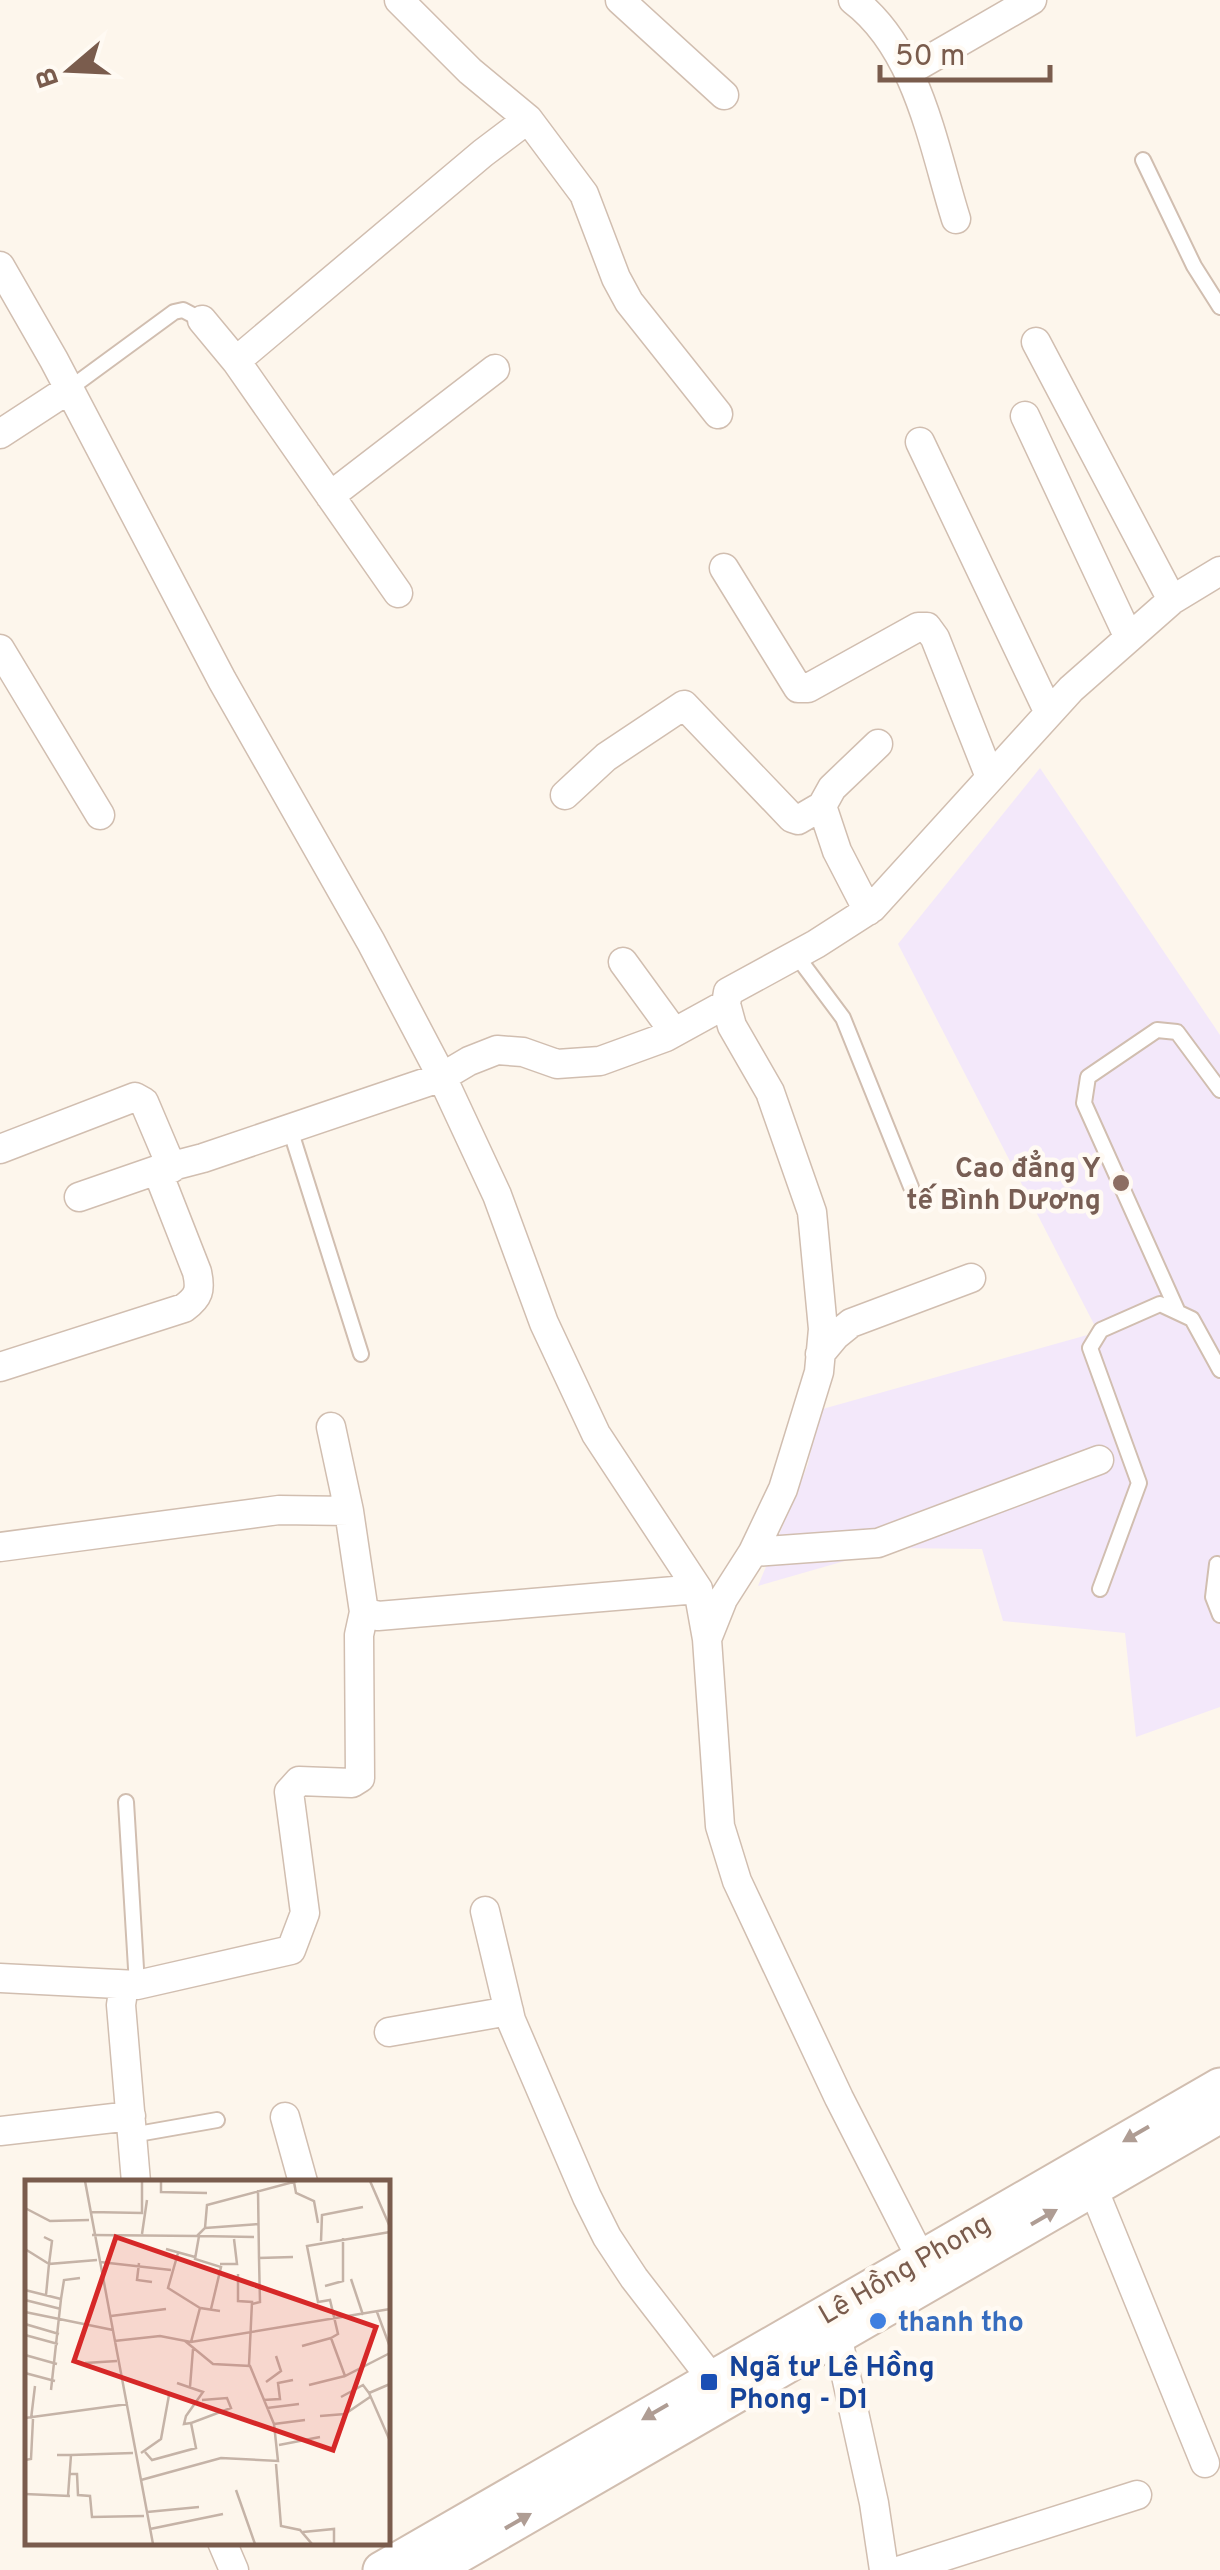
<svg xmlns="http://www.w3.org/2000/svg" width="1220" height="2570" viewBox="0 0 1220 2570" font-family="Overpass,sans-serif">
  <rect width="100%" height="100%" fill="#fdf6ec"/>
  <!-- education -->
  <path fill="#f3e8fa" d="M 1040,768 L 1220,1035 L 1220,1707 L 1136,1737 L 1125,1633 L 1003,1621 L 982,1549 L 890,1548 L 758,1586 L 808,1464 L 819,1410 L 1098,1332 L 898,944 Z"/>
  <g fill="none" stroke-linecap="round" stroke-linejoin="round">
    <defs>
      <path id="service" d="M 1143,160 L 1194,266 L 1220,307
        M 69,389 L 174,312 L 183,310 L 202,320
        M 796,955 L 843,1018 L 911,1187
        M 290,1129 L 361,1354
        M 1177,1310 L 1084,1103 L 1088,1077 L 1157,1030 L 1177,1032 L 1220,1090
        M 1217,1564 L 1213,1597 L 1220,1615
        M 1100,1589 L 1139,1483 L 1090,1348 L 1101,1330 L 1160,1304 L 1192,1319 L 1220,1370
        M 126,1802 L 137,1985
        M 132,2135 L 217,2120"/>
      <path id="minor" d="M 620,0 L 724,95
        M 853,0 C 918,49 933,146 956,219
        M 909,71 L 1032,0
        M 528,119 L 584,194 L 616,278 L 629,302 L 718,414
        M 0,266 L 54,360 L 222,680 L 371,942 L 442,1077 L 497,1195 L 544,1323 L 596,1434 L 698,1589 L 707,1639 L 720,1826 L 737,1881 L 839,2098 L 930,2276
        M 202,320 L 236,361 L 483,153 L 528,119 L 470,71 L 399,0
        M 1036,342 L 1172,600
        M 236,361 L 398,593
        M 1025,416 L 1129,638
        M 0,434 L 69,389
        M 920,442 L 1049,713
        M 330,496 L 495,369
        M 724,568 L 798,688 L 808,688 L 918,627 L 927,627 L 935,638 L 990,777
        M 0,649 L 100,815
        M 565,795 L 606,757 L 684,705 L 792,818 L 798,820 L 822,806
        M 868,911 L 837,851 L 822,806 L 832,788 L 878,744
        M 623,962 L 674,1032
        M 0,1149 L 135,1097 L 144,1102 L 172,1168
        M 79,1197 L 157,1170
        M 820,1354 L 835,1336 L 851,1323 L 971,1278
        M 0,1367 L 184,1308 C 199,1297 201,1290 197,1272 L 157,1170 L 203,1158 L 442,1077 L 469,1061 L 497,1050 L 523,1052 L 557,1064 L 600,1061 L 666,1037 L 726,1004
        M 331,1427 L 349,1511 L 364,1612 L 378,1616 L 698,1589
        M 0,1547 L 279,1510 L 349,1511
        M 753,1552 L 878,1543 L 1099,1460
        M 707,1639 L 723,1599 L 753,1552 L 783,1489 L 819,1372 L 823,1329 L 812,1212 L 770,1092 L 732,1026 L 726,1004 L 728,992 L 816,944 L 872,908 L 1071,689 L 1172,600 L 1220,571
        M 485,1911 L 511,2020 L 587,2197 L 607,2237 L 634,2278 L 712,2379
        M 0,1978 L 137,1985 L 291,1950 L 305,1913 L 289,1792 L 299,1781 L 352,1783 L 360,1778 L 359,1635 L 364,1612
        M 124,1985 L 121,2005 L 136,2182
        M 389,2032 L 509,2011
        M 285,2117 L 303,2182
        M 0,2131 L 131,2116
        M 1093,2188 L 1205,2463
        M 833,2317 L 874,2503 L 884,2570
        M 222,2542 L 234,2570
        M 901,2570 L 1137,2495"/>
      <path id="tertiary" d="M 381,2570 L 1220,2086
        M 433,2570 L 1220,2115"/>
    </defs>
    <!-- service casing -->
    <use href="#service" stroke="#d1beb0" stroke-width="18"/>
    <!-- minor casing -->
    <use href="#minor" stroke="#d1beb0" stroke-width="31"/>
    <!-- tertiary casing -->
    <use href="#tertiary" stroke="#d1beb0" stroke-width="39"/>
    <!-- service -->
    <use href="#service" stroke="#fff" stroke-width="14"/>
    <!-- minor -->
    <use href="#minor" stroke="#fff" stroke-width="28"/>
    <!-- tertiary -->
    <use href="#tertiary" stroke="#fff" stroke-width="35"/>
  </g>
  <!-- one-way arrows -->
  <defs><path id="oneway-solid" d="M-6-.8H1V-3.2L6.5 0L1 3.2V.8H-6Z" transform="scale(2.5)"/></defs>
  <g fill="#af9d94">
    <use href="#oneway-solid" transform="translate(1136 2134) rotate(150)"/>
    <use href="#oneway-solid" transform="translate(1044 2217) rotate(-30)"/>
    <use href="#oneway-solid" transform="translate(655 2412) rotate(150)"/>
    <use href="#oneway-solid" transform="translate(518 2521) rotate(-30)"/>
  </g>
  <!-- markers -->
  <circle fill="#8d6e63" stroke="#fffaf3" stroke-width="4" cx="1121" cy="1183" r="10"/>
  <circle fill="#3f7fe0" stroke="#fffaf3" stroke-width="4" cx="878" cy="2321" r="10"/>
  <rect fill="#1a4fb4" stroke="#fffaf3" stroke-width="4" x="699" y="2372" width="20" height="20" rx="5"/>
  <g text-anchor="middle" stroke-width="9" stroke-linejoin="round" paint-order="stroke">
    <!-- education labels -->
    <g font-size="28" font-weight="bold" fill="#785e54" stroke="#fffaf3" text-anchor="end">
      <text x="1101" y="1177">Cao đẳng Y<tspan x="1101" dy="32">tế Bình Dương</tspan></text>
    </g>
    <!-- street labels -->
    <g font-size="28" fill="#7a5c4d" stroke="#fffaf3">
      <text transform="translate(904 2268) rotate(-30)" y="10">Lê Hồng Phong</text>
    </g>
    <!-- shop labels -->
    <g font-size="28" font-weight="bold" fill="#366cbe" stroke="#fffaf3" text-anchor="start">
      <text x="898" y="2331">thanh tho</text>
    </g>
    <!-- transit labels -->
    <g font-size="28" font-weight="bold" fill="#164399" stroke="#fffaf3" text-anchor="start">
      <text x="729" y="2376">Ngã tư Lê Hồng<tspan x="729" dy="32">Phong - D1</tspan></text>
    </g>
  </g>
  <!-- overview -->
  <g transform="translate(25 2180)">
    <rect width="365" height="365" fill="#fdf6ec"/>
    <path fill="none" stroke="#c5b3a7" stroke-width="2.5" d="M 60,1 L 128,364M 136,1 L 136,12 L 182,13M 345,1 L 365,47M 269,2 L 271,13 L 289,21 L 293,43M 233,10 L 234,78M 0,28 L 25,41 L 64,40M 65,32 L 117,33 L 117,1M 180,48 L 233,44M 365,52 L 282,66 L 293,122 L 305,120 L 313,154 L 306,158 L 320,196 L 365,173M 117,54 L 122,20M 67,55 L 172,56 L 180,48 L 182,25 L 272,1M 296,61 L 297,35 L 338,27M 0,69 L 24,84 L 27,61 L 19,57M 141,69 L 170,77M 153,73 L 143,108 L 175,128M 75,82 L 146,90M 114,83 L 112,100 L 127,102M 195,84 L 212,84 L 209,59M 213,94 L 213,121 L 227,122 L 224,185M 326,99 L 338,135M 300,106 L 318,101 L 318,58M 0,110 L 36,119 L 26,210M 21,115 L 24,84 L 72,80M 36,119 L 39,100 L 55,98M 0,120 L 36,129M 227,124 L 235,122 L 234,78 L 268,77M 186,129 L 196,87 L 170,79 L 174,56 L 229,57M 0,132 L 88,150M 352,132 L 365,167M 86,136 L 141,129M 0,144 L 34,154M 0,155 L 33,164M 89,161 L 135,156 L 166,162 L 365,129M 166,162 L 175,128 L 195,131M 277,166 L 306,158M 0,175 L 32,184M 60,183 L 92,181M 0,193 L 30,201M 241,202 L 256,191 L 251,176M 152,203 L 178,212 L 161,236 L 159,244 L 166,243M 365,204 L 344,213 L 365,261M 284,205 L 320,196M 165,207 L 168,169M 316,217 L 338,205 L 344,213M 238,220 L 255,219 L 253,203 L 268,200M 242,228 L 274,224M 295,236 L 320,234 L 345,217M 0,238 L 103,224M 6,239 L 10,206M 249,244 L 280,240M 254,265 L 295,257M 120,272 L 127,280 L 171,268 L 166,243 L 206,228 L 202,218 L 177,220M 116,273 L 136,259 L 144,215 L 150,215M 32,275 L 46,275 L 43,316M 46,275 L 108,273M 0,280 L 6,279 L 8,239M 251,284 L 256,346 L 275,350 L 287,364M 45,294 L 52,294 L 53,315 L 65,316 L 67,337 L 119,336M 116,300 L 196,278 L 253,281 L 249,244 L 225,186 L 188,184 L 160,161M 211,310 L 230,364M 0,314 L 45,316M 122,332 L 174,327M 125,349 L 198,334M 278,352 L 309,349 L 309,364"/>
    <path fill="#d62828" fill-opacity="0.15" stroke="#d62828" stroke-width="5" d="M 91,57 L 351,147 L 308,270 L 49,181 Z"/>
    <rect width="365" height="365" fill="none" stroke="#7a5c4d" stroke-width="5"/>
  </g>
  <!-- north arrow -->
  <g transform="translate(70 70) rotate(251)" stroke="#fffaf3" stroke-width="8" paint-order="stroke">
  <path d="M0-8L18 38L0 25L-18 38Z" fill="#7a5c4d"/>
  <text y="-15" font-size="28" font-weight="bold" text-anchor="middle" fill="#7a5c4d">B</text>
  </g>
  <!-- scale -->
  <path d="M880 65v15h170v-15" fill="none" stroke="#7a5c4d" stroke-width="5"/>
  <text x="895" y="65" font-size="30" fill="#7a5c4d" stroke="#fffaf3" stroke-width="8" paint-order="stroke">50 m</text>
</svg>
